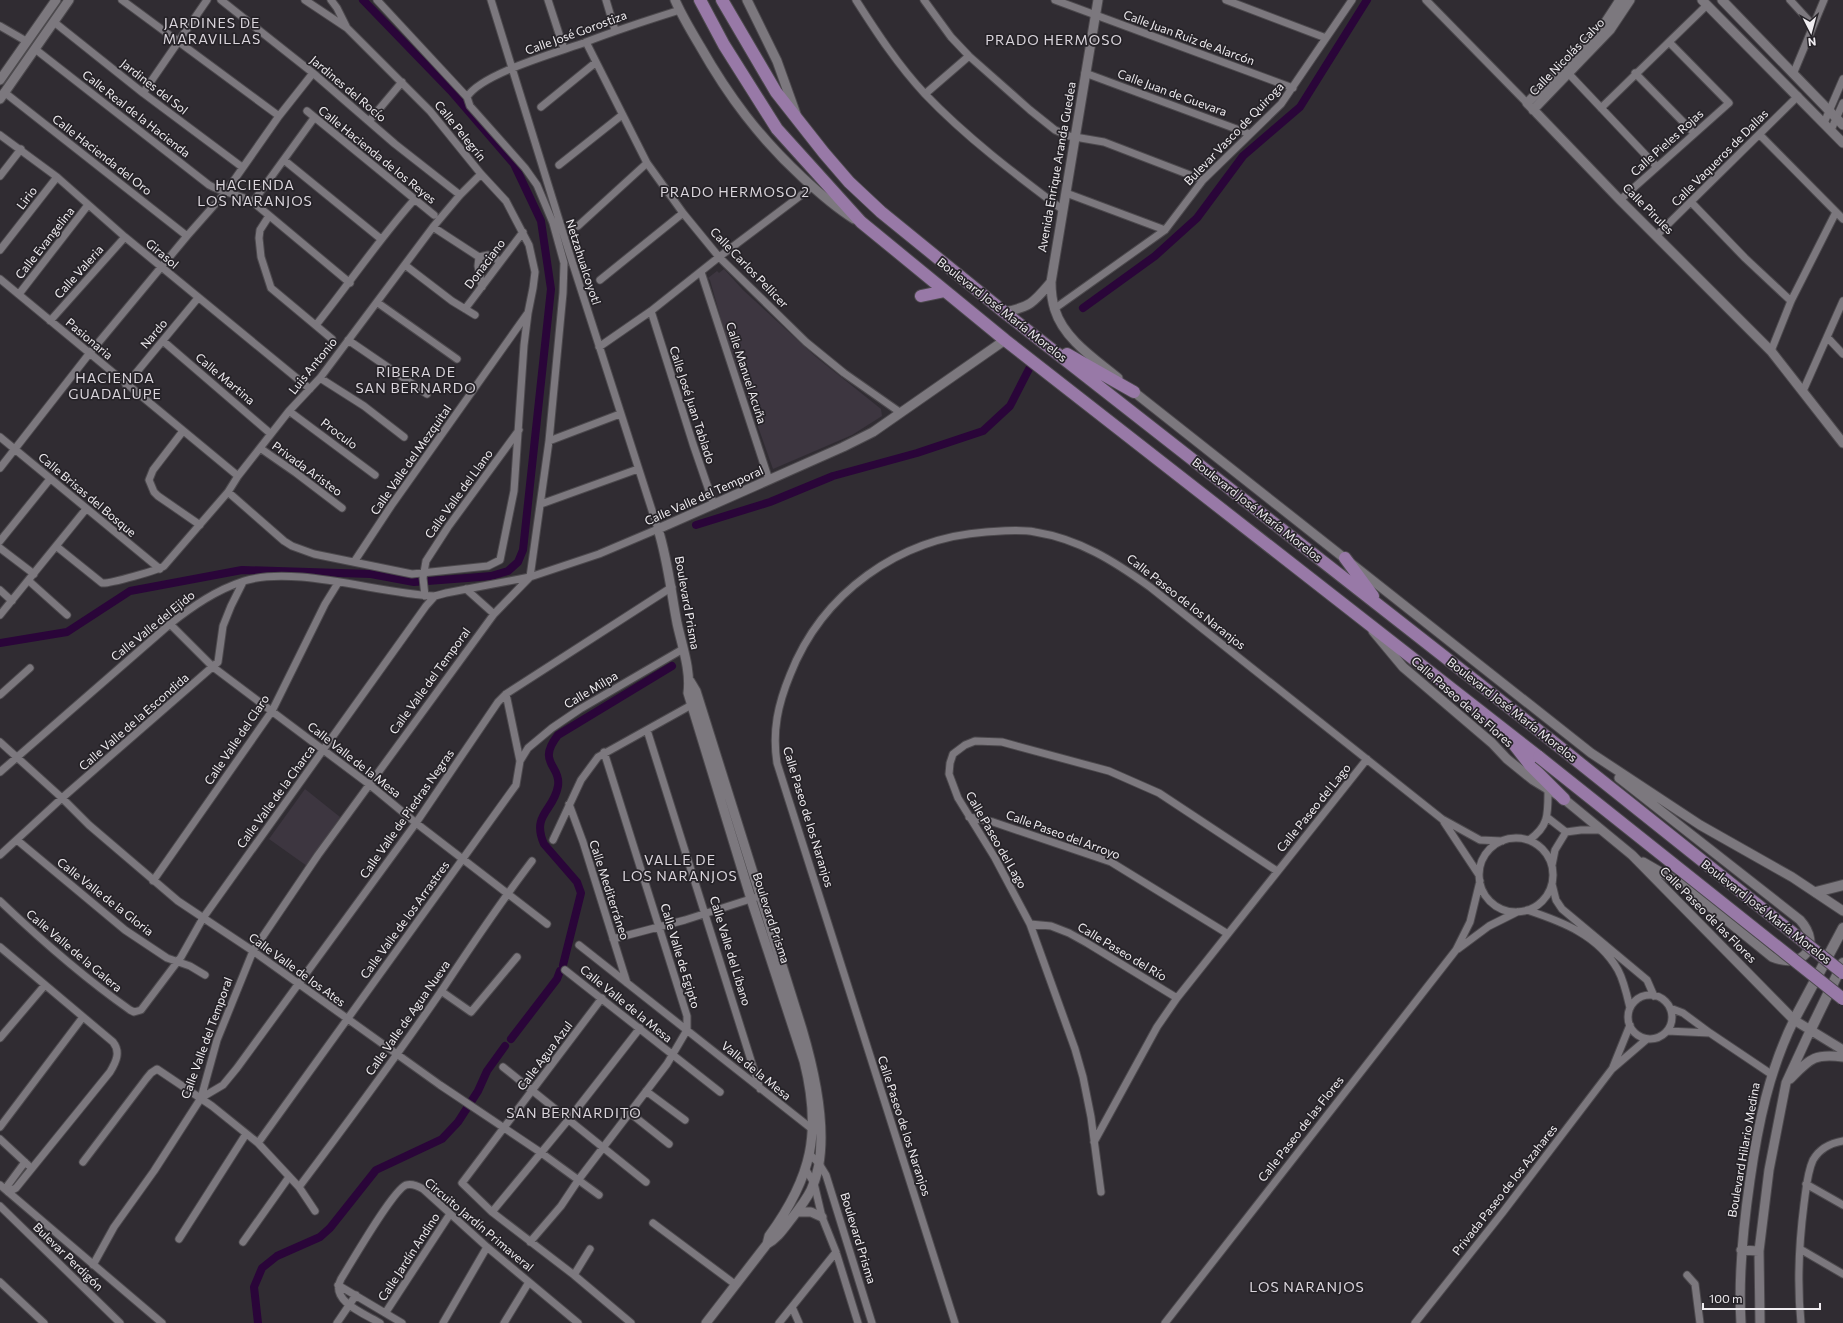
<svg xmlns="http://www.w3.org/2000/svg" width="1843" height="1323" viewBox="0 0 1843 1323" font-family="Commissioner,sans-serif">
  <rect width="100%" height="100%" fill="#302c32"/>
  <!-- built -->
  <path fill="#3d3640" d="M 724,269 L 743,290 L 816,357 L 881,409 L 882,416 L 852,435 L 773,469 L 725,333 L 710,280 L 708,278 L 717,271 L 719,273 Z
    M 305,789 L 340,817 L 307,866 L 269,839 Z"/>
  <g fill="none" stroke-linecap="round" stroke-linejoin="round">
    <!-- canal -->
    <path stroke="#2a0539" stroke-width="8" d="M 1083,308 L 1155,256 L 1197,218 L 1243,156 L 1300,107 L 1367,0
      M 696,525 L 770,502 L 833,476 L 917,453 L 983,431 L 1010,406 L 1029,369
      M 0,643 L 67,632 L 130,591 L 242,570 L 371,574 L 414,582 L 467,578 L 491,576 L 508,571 L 518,562 L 523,550 L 551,289 L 541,221 L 514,164 L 451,91 L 363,0
      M 563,965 L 581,893 L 577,882 L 544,844 C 531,814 554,811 558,786 C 561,765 536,763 558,735 L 672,666
      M 511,1039 L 557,979 L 560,971
      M 258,1323 L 254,1287 L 262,1268 L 277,1256 L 320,1237 L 330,1228 L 376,1170 L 442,1139 L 458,1122 L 478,1091 L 487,1071 L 505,1046"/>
    <defs>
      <path id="minor" d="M 122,0 L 279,116
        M 221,0 L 313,73 L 395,144 L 460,195
        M 331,0 L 337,8 L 347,28
        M 377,0 L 467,97
        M 548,0 L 564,49
        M 606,0 L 615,30
        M 856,0 C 877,33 898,65 925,94 C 966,137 1015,174 1063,210
        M 924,0 L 951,37 L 969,56 L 1030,110 L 1055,130 L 1069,136 L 1104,142 L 1203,180
        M 1055,0 L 1293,88
        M 1226,0 L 1326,38
        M 1426,0 L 1527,103
        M 1790,0 L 1812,24
        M 54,22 L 143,93 L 242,167
        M 0,26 L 26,41
        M 586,42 L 647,163 L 683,213 L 719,257 L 806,342 L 844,373 L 901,413
        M 35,49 L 209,185 C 223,193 239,194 253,202 L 350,283
        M 1794,72 L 1824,0
        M 1085,73 L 1250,134
        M 1635,73 L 1694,133
        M 1569,74 L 1657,167
        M 4,92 L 187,236
        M 143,93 L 207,0
        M 925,94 L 969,56
        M 541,107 L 595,63
        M 1601,108 L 1707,5
        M 307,111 L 434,215
        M 370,120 L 402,82
        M 1824,123 L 1843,79
        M 1831,130 L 1843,103
        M 0,135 L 57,177 L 125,237 L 310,389
        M 1760,135 L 1843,219
        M 284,160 L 381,239
        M 559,165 L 622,115
        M 0,176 L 21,149
        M 1066,193 L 1165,230
        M 1620,200 L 1729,103 L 1669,42
        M 253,202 L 314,118
        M 1691,202 L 1745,258 L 1791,301
        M 269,216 L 260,230 L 259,238 L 261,257 L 271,288 L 332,339
        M 578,226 L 647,163
        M 433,227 L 479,257
        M 1657,235 L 1798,96
        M 0,250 L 57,177
        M 479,257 L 478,266 L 482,287
        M 479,257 L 488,255 L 500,261
        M 405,265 L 452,301 L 475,315
        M 701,272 L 769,480
        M 0,279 L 238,476
        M 600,280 L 683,213
        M 19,294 L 88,205
        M 378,303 L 457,359
        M 465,309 L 523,232
        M 1054,309 L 1165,230 L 1203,180 L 1281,104 L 1352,0
        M 651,311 L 693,444 L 714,505
        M 50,321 L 125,237
        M 316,325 C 349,284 379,239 414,200
        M 1827,337 L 1843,354
        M 348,340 L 427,394
        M 163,341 L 271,434
        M 599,347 L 651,311 L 719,257 L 812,187
        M 1771,351 L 1791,301 L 1836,212
        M 320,378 L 364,406 L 404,437
        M 126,385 L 198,298
        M 1803,391 L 1843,301
        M 289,411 L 375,475
        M 183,431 L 153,470 L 149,480 L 154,492 L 158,496 L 200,525
        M 0,437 L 160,569
        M 549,441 L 620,414
        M 260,448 L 296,473 L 342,508
        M 0,468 L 89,354 L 187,236 L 225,193 L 279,116 L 313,73
        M 228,492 L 284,541 L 292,546 L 314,554 L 412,574 L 488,566 L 500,560 L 514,491 L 524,345 L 528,313 L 533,288 L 535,272 L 529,245 L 506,201 L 481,174 L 430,111 L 347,28 L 305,0
        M 541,504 L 638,469
        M 0,541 L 50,479
        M 56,546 L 102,583 C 109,584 159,570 164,566 L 228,492 L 238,476 L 289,411 L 320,378 L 433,227 L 460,195 L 481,174
        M 0,548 L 34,574
        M 354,562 L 391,506 L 527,314
        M 530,577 L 549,441 L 563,293 L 564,263 L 553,223 L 537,185 L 525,168 L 470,106 L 467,97 C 482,73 559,52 586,42 C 617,30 648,20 680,10
        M 29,581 L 67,615
        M 466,589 L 494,614
        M 0,590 L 12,601
        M 425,596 L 423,578 L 426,561 L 448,527 L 519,430
        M 0,615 L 86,509
        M 170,624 L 213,667 L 370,785 L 416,823 L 547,924
        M 0,695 L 30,668
        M 647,730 L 760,1089
        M 0,742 L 62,798 L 89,825 L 178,901 L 253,951 L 440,1085 L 540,1152 L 599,1195
        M 520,761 L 528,748 L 552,728 L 580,709 L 683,649
        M 0,772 L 170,624 C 193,606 216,590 244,581 C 296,565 379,594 435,596 L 446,593 L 530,577 L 599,554 L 658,529 L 568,249 L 491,0
        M 569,804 L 583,842 L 627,983
        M 969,817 L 993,822 L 1111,862 L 1228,934
        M 1548,818 L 1566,832
        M 1444,822 L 1479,875
        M1479 875a37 37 0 1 1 74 0a37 37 0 1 1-74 0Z
        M 17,840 L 125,930 L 167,958 L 190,966 L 205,975
        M 553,840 L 581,780 L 598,757 L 695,703
        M 1529,840 C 1549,826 1548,814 1548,790
        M 0,855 L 62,798 L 218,662 L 223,626 L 231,606 L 243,582
        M 1552,865 L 1555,850 L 1566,832 L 1581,830 L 1602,830
        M 153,881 L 272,711 L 325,604 L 338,583
        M 1552,884 L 1556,900 L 1562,909 L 1647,980 L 1654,996
        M 0,901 C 41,940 83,977 130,1010 L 134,1012 L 141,1010 L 181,957 L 203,918 L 426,606 L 435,596
        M 1527,910 C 1563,922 1598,935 1618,970 C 1624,981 1627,995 1630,1008
        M 1030,924 L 1051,926 L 1069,933 L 1087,943 L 1177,998
        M 613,939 L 685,920 L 760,896
        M 579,945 L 812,1129
        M 0,947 L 113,1042 C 121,1052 116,1062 110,1072 L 16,1188 L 8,1192 L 8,1185 L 25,1162
        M 1458,949 L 1489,926 L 1517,912
        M 565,970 L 720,1092
        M 441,991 L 471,1012 L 517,957
        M1628 1017a22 22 0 1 1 44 0a22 22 0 1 1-44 0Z
        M 602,998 L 462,1183 L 492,1212 L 574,1275 L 631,1323
        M 1670,1008 L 1683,1013 L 1710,1033 L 1771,1074
        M 1667,1031 L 1710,1033
        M 0,1038 L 45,985
        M 503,1067 L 646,1182
        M 1613,1067 L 1630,1025
        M 646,1091 L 685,1120
        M 201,1098 L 223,1085 L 237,1068 L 416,823 L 498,702 L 506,694 L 672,587
        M 630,1113 L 669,1144
        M 0,1127 L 83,1017
        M 0,1139 L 28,1165
        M 1094,1142 L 1157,1027 L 1177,998 L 1367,759
        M 258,1143 L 516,785 L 520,761 L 506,694
        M 810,1155 L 818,1162 L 826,1175 L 872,1323
        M 83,1162 L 146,1079 L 151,1073 L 157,1069 L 212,1106 L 258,1143 L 299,1187 L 315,1211
        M 806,1170 L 814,1183 L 822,1217 L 836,1252 L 858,1323
        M 1806,1184 L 1843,1205
        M 0,1185 L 162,1323
        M 299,1187 C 348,1122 396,1057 442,990 C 471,946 500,903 532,861
        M 1101,1192 L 1091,1117 L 1083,1077 L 1075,1049 L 1030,924 L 995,858 L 958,798 L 949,774 L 950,763 L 953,754 L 965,745 L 975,741 L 1002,742 L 1109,771 L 1159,793 L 1277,871
        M 0,1206 L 120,1323
        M 492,1212 L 569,1119 L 640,1028
        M 653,1223 L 736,1285
        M 179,1239 L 246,1134
        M 243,1242 L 289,1177
        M 530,1242 L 561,1206 L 579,1179 L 667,1064 L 687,1030 L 687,1016 L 604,752
        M 1800,1249 L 1843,1274
        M 93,1265 L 114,1227 L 154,1171 L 201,1098 L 217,1040 L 253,951 L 318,855 L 494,614 L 530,577
        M 574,1275 L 590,1249
        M 1687,1275 L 1695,1284 L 1700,1323
        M 0,1282 L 44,1323
        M 338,1285 L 402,1323
        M 792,1307 L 799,1323
        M 386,1312 L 450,1214
        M 337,1323 L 356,1295
        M 380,1323 C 365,1314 329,1301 341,1279 C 351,1263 393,1190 406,1185 C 412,1183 418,1186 423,1189 L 487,1247 L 578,1323
        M 443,1323 L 487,1247
        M 504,1323 L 529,1282
        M 779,1323 L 836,1252
        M 955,1323 L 777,763 C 772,731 778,704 790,675 C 822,593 899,538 986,532 C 1002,531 1019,529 1035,532 C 1079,539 1114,561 1150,587 L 1442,819 L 1480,840 L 1502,841
        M 1165,1323 L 1456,950 L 1470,922 L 1480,881
        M 1415,1323 L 1503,1212 L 1612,1069 L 1647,1039
        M 1801,1323 C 1797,1284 1799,1243 1804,1204 C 1806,1190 1807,1173 1813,1160 C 1820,1148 1831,1143 1843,1141"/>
      <path id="tertiary" d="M 675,0 C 682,16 691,31 700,46 C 729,97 759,137 802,177 C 819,193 835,207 854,219
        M 747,0 L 777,61 L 796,114
        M 1620,0 L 1603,26 L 1527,103 L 1620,200 L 1771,351 L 1843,443
        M 1702,0 L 1843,143
        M 1722,0 L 1843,125
        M 0,80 L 56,0
        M 0,99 L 69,0
        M 1533,110 L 1610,30 L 1630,0
        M 1051,282 C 1051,291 1052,301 1055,310 C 1064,339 1095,359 1118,378
        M 1004,312 C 1031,307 1034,302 1051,282 L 1098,0
        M 1129,388 L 1591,753 L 1700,825 L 1792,877 L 1843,911
        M 1373,631 L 1403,667 L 1492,743 L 1507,759 L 1533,780 L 1564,799 L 1632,855 L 1794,1020 L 1843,1050
        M 690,681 L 696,691 L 802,1029 C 815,1073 832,1146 811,1190 C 806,1200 799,1209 792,1218 C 784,1228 778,1238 767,1244
        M 1619,778 L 1800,920 C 1823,946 1803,970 1772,957 L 1683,885 L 1643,862
        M 1790,1079 C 1810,1059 1814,1053 1843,1057
        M 797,1212 L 811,1212 L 822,1217
        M 1741,1250 L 1759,1251
        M 706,1323 L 767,1244 L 769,1236 C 812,1177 822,1132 804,1061 L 751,899 L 688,693 C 691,670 682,646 677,623 C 671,592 668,561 658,529 L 843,447 L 873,432 L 1005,340
        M 1741,1323 C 1738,1275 1743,1228 1750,1180 C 1758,1124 1769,1071 1794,1020
        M 1760,1323 L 1759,1251 L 1769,1170 L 1786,1083 L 1810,1031"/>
      <path id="secondary" d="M 1816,892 L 1843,885
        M 1794,1020 L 1843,928
        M 1810,1031 L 1843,963"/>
      <path id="primary" d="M 700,0 L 724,45 L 777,129 L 861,222 L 1005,340 L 1539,757
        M 722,0 L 776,92 L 824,153 L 849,182 L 881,212 L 1004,312 L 1552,741
        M 921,296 L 945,291
        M 1067,354 L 1134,392
        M 1345,558 L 1373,596
        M 1513,743 L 1530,765 L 1564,799"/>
    </defs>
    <!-- minor casing -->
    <use href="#minor" stroke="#4c494d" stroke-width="9"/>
    <!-- tertiary casing -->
    <use href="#tertiary" stroke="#4c494d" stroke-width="11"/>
    <!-- secondary casing -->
    <use href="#secondary" stroke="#4c494d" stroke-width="12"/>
    <!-- primary casing -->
    <use href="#primary" stroke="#4c494d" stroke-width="14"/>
    <!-- minor -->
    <use href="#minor" stroke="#7c787e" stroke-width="7"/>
    <!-- tertiary -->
    <use href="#tertiary" stroke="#7c787e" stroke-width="9"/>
    <!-- secondary -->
    <use href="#secondary" stroke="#7c787e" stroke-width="10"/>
    <!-- primary -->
    <use href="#primary" stroke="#9879a7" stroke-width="12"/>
    <defs>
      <path id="primary-bridge" d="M 1552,741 L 1843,973
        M 1539,757 L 1843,999"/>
    </defs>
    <!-- primary-bridge casing -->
    <use href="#primary-bridge" stroke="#4c494d" stroke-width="14" stroke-linecap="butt"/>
    <!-- primary-bridge -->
    <use href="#primary-bridge" stroke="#9879a7" stroke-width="12"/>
  </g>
  <g text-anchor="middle" stroke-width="3.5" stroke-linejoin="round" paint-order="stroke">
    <!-- street labels -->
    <g font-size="12" fill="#efecf0" stroke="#262328">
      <text transform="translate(576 33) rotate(-20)" y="4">Calle José Gorostiza</text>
      <text transform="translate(1189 38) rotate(20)" y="4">Calle Juan Ruiz de Alarcón</text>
      <text transform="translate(1567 57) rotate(-46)" y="4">Calle Nicolás Calvo</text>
      <text transform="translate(154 87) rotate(38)" y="4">Jardines del Sol</text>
      <text transform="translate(348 89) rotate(40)" y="4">Jardines del Rocío</text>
      <text transform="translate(1172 93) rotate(20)" y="4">Calle Juan de Guevara</text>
      <text transform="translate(136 114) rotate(38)" y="4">Calle Real de la Hacienda</text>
      <text transform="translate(460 131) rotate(51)" y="4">Calle Pelegrín</text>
      <text transform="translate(1234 134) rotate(-46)" y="4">Bulevar Vasco de Quiroga</text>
      <text transform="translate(1667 143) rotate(-42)" y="4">Calle Pieles Rojas</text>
      <text transform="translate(102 155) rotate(38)" y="4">Calle Hacienda del Oro</text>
      <text transform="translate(377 155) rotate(39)" y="4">Calle Hacienda de los Reyes</text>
      <text transform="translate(1720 158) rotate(-45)" y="4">Calle Vaqueros de Dallas</text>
      <text transform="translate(1057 167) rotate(-80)" y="4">Avenida Enrique Aranda Guedea</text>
      <text transform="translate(27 198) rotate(-53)" y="4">Lirio</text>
      <text transform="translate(1648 209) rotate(45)" y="4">Calle Pirules</text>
      <text transform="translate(45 243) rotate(-52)" y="4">Calle Evangelina</text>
      <text transform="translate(162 254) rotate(40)" y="4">Girasol</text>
      <text transform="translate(583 262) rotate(72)" y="4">Netzahualcoyotl</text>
      <text transform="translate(485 264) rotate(-53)" y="4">Donaciano</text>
      <text transform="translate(749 268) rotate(46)" y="4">Calle Carlos Pellicer</text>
      <text transform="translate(79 272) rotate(-48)" y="4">Calle Valeria</text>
      <text transform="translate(1002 310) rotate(38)" y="4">Boulevard José María Morelos</text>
      <text transform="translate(154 334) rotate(-50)" y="4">Nardo</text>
      <text transform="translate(89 339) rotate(40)" y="4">Pasionaria</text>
      <text transform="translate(313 366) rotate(-51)" y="4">Luis Antonio</text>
      <text transform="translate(746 373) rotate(72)" y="4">Calle Manuel Acuña</text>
      <text transform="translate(225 379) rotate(40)" y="4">Calle Martina</text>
      <text transform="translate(692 405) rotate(72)" y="4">Calle José Juan Tablado</text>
      <text transform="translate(339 434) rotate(37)" y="4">Proculo</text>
      <text transform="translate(411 460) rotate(-55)" y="4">Calle Valle del Mezquital</text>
      <text transform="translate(307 469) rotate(36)" y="4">Privada Aristeo</text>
      <text transform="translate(459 494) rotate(-54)" y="4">Calle Valle del Llano</text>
      <text transform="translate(87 495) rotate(40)" y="4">Calle Brisas del Bosque</text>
      <text transform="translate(704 496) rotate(-24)" y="4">Calle Valle del Temporal</text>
      <text transform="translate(1257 510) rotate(38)" y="4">Boulevard José María Morelos</text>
      <text transform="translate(1186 602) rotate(38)" y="4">Calle Paseo de los Naranjos</text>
      <text transform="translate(687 603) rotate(80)" y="4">Boulevard Prisma</text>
      <text transform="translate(153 626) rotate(-39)" y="4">Calle Valle del Ejido</text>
      <text transform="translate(430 681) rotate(-54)" y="4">Calle Valle del Temporal</text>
      <text transform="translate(591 690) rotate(-31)" y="4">Calle Milpa</text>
      <text transform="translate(1462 702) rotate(41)" y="4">Calle Paseo de las Flores</text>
      <text transform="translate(1512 710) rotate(38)" y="4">Boulevard José María Morelos</text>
      <text transform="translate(134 722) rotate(-41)" y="4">Calle Valle de la Escondida</text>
      <text transform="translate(237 740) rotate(-56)" y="4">Calle Valle del Claro</text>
      <text transform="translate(354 760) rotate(38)" y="4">Calle Valle de la Mesa</text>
      <text transform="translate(276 797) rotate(-54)" y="4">Calle Valle de la Charca</text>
      <text transform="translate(1314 808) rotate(-51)" y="4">Calle Paseo del Lago</text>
      <text transform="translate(407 814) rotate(-55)" y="4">Calle Valle de Piedras Negras</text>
      <text transform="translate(808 817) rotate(73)" y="4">Calle Paseo de los Naranjos</text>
      <text transform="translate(1063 835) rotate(20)" y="4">Calle Paseo del Arroyo</text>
      <text transform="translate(996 840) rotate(60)" y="4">Calle Paseo del Lago</text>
      <text transform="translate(609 890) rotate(72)" y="4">Calle Mediterráneo</text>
      <text transform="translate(105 897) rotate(38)" y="4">Calle Valle de la Gloria</text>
      <text transform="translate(1766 912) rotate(38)" y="4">Boulevard José María Morelos</text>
      <text transform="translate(1708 915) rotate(45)" y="4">Calle Paseo de las Flores</text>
      <text transform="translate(771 918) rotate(72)" y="4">Boulevard Prisma</text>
      <text transform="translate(405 920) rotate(-54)" y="4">Calle Valle de los Arrastres</text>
      <text transform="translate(74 951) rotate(40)" y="4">Calle Valle de la Galera</text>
      <text transform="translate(730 951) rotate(73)" y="4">Calle Valle del Líbano</text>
      <text transform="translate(1122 952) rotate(31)" y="4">Calle Paseo del Río</text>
      <text transform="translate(680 956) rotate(73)" y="4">Calle Valle de Egipto</text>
      <text transform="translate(297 970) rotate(36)" y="4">Calle Valle de los Ates</text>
      <text transform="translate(626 1004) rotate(39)" y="4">Calle Valle de la Mesa</text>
      <text transform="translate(408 1018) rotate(-55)" y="4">Calle Valle de Agua Nueva</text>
      <text transform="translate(207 1038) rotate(-70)" y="4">Calle Valle del Temporal</text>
      <text transform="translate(545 1056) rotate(-53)" y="4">Calle Agua Azul</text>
      <text transform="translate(756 1071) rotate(39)" y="4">Valle de la Mesa</text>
      <text transform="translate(904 1126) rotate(72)" y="4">Calle Paseo de los Naranjos</text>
      <text transform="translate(1301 1129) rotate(-52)" y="4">Calle Paseo de las Flores</text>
      <text transform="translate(1744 1150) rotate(-80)" y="4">Boulevard Hilario Medina</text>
      <text transform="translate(1505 1190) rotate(-52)" y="4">Privada Paseo de los Azahares</text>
      <text transform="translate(479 1225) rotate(40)" y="4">Circuito Jardín Primaveral</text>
      <text transform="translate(858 1238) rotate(73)" y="4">Boulevard Prisma</text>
      <text transform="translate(68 1257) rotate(44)" y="4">Bulevar Perdigón</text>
      <text transform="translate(409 1257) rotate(-57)" y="4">Calle Jardín Andino</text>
    </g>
    <!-- quarter labels -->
    <g font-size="14" letter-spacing="1" fill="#dad5dc" stroke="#262328">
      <text x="212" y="28">JARDINES DE<tspan x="212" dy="16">MARAVILLAS</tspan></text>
      <text x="1054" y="45">PRADO HERMOSO</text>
      <text x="255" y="190">HACIENDA<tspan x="255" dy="16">LOS NARANJOS</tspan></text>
      <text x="735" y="197">PRADO HERMOSO 2</text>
      <text x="416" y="377">RIBERA DE<tspan x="416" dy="16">SAN BERNARDO</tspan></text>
      <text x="115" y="383">HACIENDA<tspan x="115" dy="16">GUADALUPE</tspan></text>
      <text x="680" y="865">VALLE DE<tspan x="680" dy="16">LOS NARANJOS</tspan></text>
      <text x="574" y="1118">SAN BERNARDITO</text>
      <text x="1307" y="1292">LOS NARANJOS</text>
    </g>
  </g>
  <!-- north arrow -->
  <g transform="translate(1811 32) rotate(174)" stroke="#262328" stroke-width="3" paint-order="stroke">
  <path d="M0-3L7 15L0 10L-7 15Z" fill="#efecf0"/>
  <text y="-6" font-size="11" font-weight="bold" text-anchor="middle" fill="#efecf0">N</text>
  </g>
  <!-- scale -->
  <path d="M1703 1303v6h117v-6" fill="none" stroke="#efecf0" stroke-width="2"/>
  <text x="1709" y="1303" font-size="12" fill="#efecf0" stroke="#262328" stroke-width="3" paint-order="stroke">100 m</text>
</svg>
